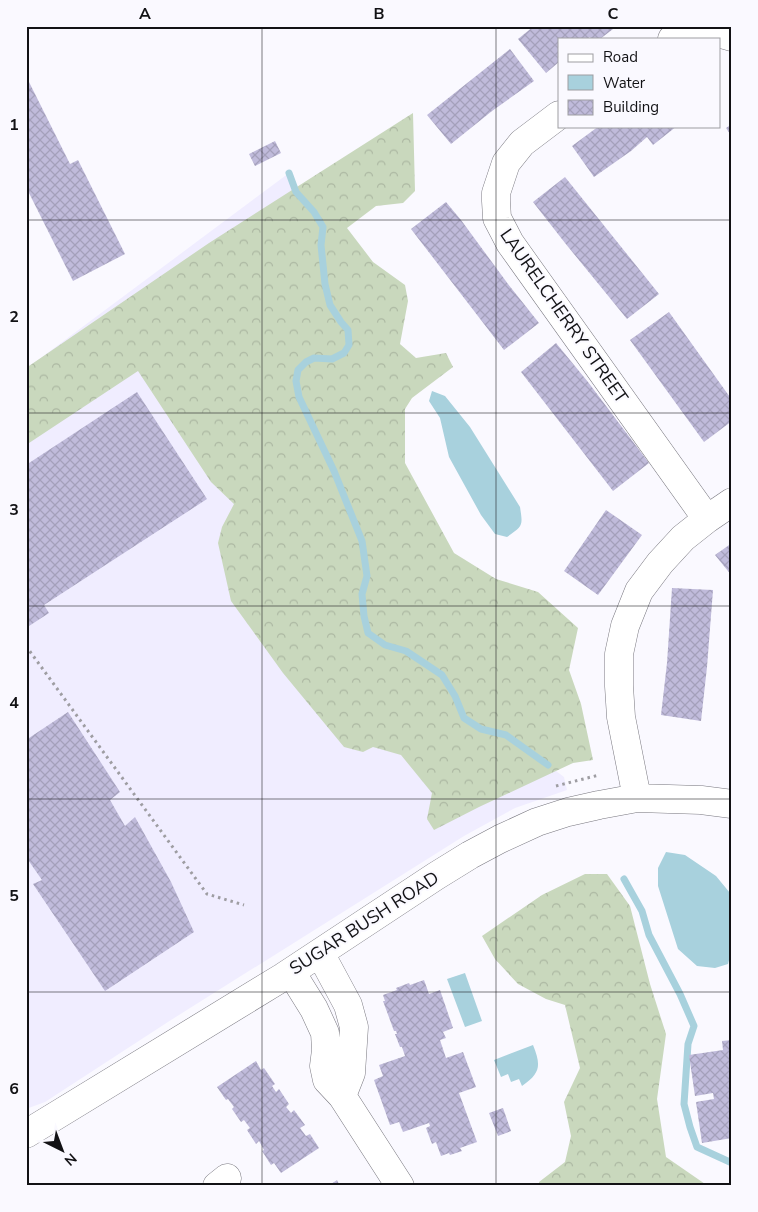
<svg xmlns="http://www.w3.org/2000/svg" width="758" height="1212" viewBox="0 0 758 1212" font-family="'Nunito Sans',sans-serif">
  <defs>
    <pattern id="forest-crowns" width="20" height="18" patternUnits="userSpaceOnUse" patternTransform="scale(1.25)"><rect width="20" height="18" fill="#c9d8bd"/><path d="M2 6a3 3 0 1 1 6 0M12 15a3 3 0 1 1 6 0" fill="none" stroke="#acb8a2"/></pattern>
    <pattern id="building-cross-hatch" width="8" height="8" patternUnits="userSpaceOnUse" patternTransform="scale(1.25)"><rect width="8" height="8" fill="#c0bbdb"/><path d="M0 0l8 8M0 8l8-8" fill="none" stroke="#a4a0bb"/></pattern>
  </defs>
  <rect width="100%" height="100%" fill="#faf9ff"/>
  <!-- commercial -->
  <path fill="#f0edff" d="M 289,173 L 349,345 L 527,749 L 564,777 L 567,790 L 515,808 L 464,836 L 171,1020 L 45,1102 L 26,1109 L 26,369 Z"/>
  <!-- forest -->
  <path fill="url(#forest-crowns)" d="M 413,113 L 415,191 L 403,203 L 376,206 L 347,228 L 373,262 L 405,285 L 408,301 L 400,344 L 416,358 L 446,353 L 453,367 L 412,398 L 405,409 L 405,463 L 454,553 L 496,579 L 538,592 L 578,628 L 569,670 L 581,704 L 593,760 L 573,763 L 479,807 L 434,830 L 427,819 L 432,793 L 401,755 L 373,747 L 363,752 L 344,747 L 283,673 L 231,601 L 218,543 L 222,527 L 234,504 L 211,482 L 138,371 L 26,445 L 26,368 L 209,243 Z
    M 585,874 L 607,874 L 630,906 L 650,984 L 666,1034 L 657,1099 L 666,1157 L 708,1186 L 539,1186 L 539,1182 L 565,1162 L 571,1136 L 564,1102 L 580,1068 L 565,1005 L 546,999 L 518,984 L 495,959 L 482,936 L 542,895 Z"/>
  <!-- water -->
  <path fill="#a8d1dd" d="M 432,391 L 445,396 L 470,427 L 520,507 C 523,526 523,526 507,537 L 495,534 L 481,515 L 449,457 L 440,418 L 429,401 Z
    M 666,852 L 685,855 L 716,876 L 730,893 L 732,900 L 732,949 L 728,964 L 715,968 L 697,966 L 678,949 L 658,886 L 658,868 Z
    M 465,973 L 482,1021 L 465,1027 L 447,979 Z
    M 533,1045 C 541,1065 541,1073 522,1086 L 519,1079 L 511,1082 L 508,1074 L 501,1077 L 494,1060 Z"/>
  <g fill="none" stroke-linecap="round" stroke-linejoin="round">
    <!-- stream -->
    <path stroke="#a8d1dd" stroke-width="7" d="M 289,173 L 296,192 L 314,212 L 323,227 L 321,245 L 325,284 L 330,305 L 341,322 L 348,330 L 349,345 L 344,353 L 332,359 L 314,358 L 306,362 L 298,370 L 296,381 L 299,397 L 334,471 L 362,541 L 367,576 L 362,594 L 364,616 L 368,633 L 385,645 L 406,651 L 442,675 L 455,696 L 464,718 L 481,729 L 506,735 L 548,765
      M 624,879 L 642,911 L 649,935 L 680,994 L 694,1026 L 688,1044 L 684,1104 L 690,1127 L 697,1147 L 732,1163"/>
  </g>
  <!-- building -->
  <path fill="url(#building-cross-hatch)" d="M 534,26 L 617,26 L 600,39 L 591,39 L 590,37 L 587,39 L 559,39 L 559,62 L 546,73 L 518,39 Z
    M 510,49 L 534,81 L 492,111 L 451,144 L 427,115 Z
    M 26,76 L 70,164 L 78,160 L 125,254 L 73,281 L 26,187 Z
    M 732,124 L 732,137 L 726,128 Z
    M 599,126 L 677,126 L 653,145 L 647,137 L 631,151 L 594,177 L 572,146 Z
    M 275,141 L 281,153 L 255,166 L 249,154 Z
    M 565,177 L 659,294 L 627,319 L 565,243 L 533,202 Z
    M 446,202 L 461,220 L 508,284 L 539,323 L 504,350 L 411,229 Z
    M 669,312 L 732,400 L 732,421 L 704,442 L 630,340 Z
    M 556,343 L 588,382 L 649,463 L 613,491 L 521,372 Z
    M 137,392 L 207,499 L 44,605 L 49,613 L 26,628 L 26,465 Z
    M 606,510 L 642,535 L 598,595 L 564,571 Z
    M 732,543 L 732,576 L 715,555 Z
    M 672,588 L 713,590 L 707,667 L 701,721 L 661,715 L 667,663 Z
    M 68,712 L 120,792 L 110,800 L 125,826 L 135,817 L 171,882 L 194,932 L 105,991 L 33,884 L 42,880 L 26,857 L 26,740 Z
    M 424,980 L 429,994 L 440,990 L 453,1028 L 443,1032 L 446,1038 L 440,1040 L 446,1058 L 463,1052 L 476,1087 L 459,1093 L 477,1142 L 460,1148 L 462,1151 L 450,1155 L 449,1153 L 441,1156 L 436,1142 L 432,1144 L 426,1128 L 430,1126 L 429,1123 L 403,1132 L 399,1122 L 390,1125 L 374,1080 L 383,1076 L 379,1065 L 405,1056 L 402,1047 L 400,1047 L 395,1034 L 397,1034 L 396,1031 L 394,1031 L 383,1001 L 385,1001 L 383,995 L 397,990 L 396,988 L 409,983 L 410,985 Z
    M 732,1040 L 732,1138 L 702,1143 L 696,1102 L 714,1099 L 713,1093 L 695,1096 L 689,1055 L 723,1050 L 722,1041 Z
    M 256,1061 L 261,1070 L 264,1068 L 275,1084 L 272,1086 L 276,1092 L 279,1089 L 289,1104 L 286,1107 L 291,1113 L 294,1110 L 305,1125 L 300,1128 L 306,1136 L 310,1134 L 319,1148 L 281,1173 L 274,1163 L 271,1165 L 262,1151 L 264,1150 L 259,1141 L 256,1144 L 247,1130 L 250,1128 L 244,1120 L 241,1122 L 232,1109 L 234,1107 L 228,1099 L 226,1100 L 217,1087 Z
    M 503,1108 L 511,1131 L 498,1136 L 489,1113 Z
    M 337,1180 L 340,1186 L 328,1186 Z"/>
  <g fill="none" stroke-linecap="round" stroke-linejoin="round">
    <defs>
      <path id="minor" d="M 672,39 L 685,32 L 707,31 L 711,31 L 732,37
        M 559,115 L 522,143 L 506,163 L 496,193 L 496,201 L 497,218 L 510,243 L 707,519
        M 637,798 L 621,717 L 619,686 L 619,654 L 625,626 L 639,591 L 660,563 L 683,538 L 707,519 L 732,502
        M 320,953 L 348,1005 L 354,1027 L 351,1073 L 342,1096
        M 291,972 L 314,1009 L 325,1033 L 326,1050 L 324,1066 L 327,1080 L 342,1096 L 400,1186
        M 26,1134 L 283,977 L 436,876 L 470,855 L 500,839 L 537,822 L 568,812 L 599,805 L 637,798 L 701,800 L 732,804
        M 217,1186 L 227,1178"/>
    </defs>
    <!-- minor casing -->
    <use href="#minor" stroke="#78777f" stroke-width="29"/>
    <!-- path -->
    <path stroke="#9e9da2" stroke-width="3" stroke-dasharray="2.5 4" stroke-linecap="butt" d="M 26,646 L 207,894 L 244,905
      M 556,786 L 599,775"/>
    <!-- minor -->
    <use href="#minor" stroke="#fff" stroke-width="28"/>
  </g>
  <!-- grid -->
  <path fill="none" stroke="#121215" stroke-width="1" stroke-opacity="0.55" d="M 262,26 L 262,1186M 496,26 L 496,1186M 26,220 L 732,220M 26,413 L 732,413M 26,606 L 732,606M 26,799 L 732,799M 26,992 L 732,992"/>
  <g text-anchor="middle" stroke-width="4" stroke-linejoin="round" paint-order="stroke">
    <!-- street labels -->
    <g font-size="18" fill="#121215" stroke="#faf9ff">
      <text transform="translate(564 316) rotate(55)" y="6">LAURELCHERRY STREET</text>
      <text transform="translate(364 923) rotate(-33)" y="6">SUGAR BUSH ROAD</text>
    </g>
  </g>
  <!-- border -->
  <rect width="758" height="1212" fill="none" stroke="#faf9ff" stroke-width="55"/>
  <!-- legend -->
  <rect x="558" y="38" width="162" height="90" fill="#faf9ff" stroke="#9d9da1"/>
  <rect x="568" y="54" width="25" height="8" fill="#ffffff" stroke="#9d9da1"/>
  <text x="603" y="62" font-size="15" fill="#121215">Road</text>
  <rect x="568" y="75" width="25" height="15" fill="#a8d1dd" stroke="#9d9da1"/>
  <text x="603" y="88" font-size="15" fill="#121215">Water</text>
  <rect x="568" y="100" width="25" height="15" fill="url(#building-cross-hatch)" stroke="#9d9da1"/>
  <text x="603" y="112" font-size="15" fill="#121215">Building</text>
  <!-- north arrow -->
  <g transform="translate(62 1150) rotate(138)" stroke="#faf9ff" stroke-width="4" paint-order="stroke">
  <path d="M0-4L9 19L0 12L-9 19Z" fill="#121215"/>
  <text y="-8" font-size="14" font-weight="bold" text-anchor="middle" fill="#121215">N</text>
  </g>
  <rect x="28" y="28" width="702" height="1156" fill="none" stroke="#121215" stroke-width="2"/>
  <g font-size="16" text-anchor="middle" font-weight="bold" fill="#121215">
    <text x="145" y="19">A</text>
    <text x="379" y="19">B</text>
    <text x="613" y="19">C</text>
    <text x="14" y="130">1</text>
    <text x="14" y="322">2</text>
    <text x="14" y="515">3</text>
    <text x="14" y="708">4</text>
    <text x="14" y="901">5</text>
    <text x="14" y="1094">6</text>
  </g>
</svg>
